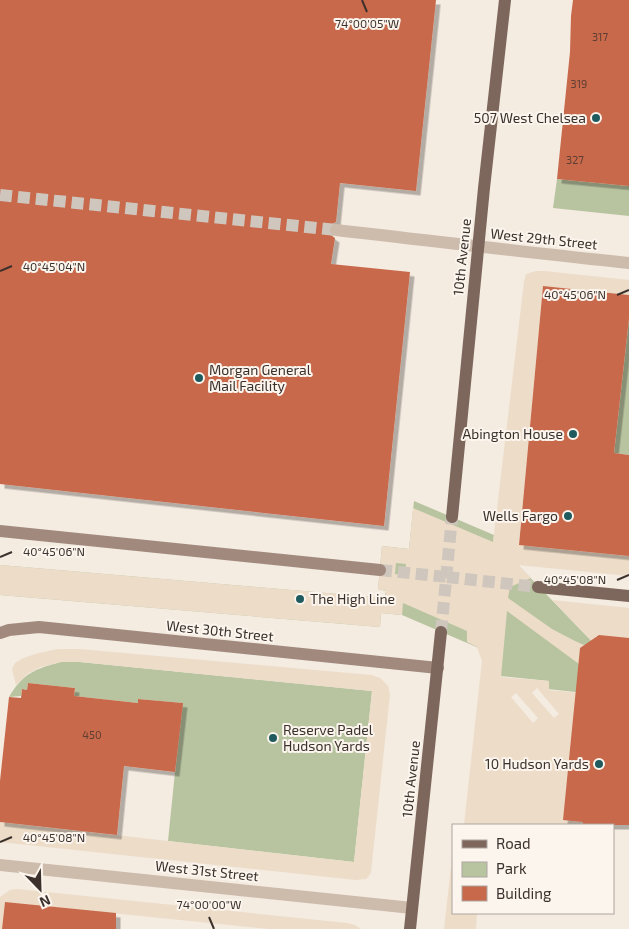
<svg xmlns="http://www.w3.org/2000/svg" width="629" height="929" viewBox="0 0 629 929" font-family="'Exo 2',sans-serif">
  <defs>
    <filter id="shadow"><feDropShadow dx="4.5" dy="4.5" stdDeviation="0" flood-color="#0004"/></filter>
  </defs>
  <rect width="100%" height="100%" fill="#f4ebe1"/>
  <!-- green -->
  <path fill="#b8c4a0" d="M 557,179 L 629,186 L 629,216 L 553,208 Z
    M 629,318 L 629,455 L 614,453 Z
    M 414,501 L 494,535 L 492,557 L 518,565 L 605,655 L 629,698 L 548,689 L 549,681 L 500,676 L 495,655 L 402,615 L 381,613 L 380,627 L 0,595 L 0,565 L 384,598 L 386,591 L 378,589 L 382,546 L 409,549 Z
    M 61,662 L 80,662 L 372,691 L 354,862 L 168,841 L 182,703 L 138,699 L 138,703 L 74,696 L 75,688 L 28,683 L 27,690 L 22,689 L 21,696 L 9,697 C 23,673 35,669 61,662 Z"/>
  <!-- plaza -->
  <path fill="#ecdcc8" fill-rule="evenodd" d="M 536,271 L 544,271 L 629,280 L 629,295 L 543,286 L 519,544 L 629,556 L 629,576 L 518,565 L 531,578 L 510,587 L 508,598 L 552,629 L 575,641 L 604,654 L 552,600 L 629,608 L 629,659 L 583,825 L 464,825 L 482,661 L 477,647 L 467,642 L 467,631 L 403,603 L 402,615 L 381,613 L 380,627 L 0,595 L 0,565 L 385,598 L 386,591 L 378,589 L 382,546 L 409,549 L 413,508 L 493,542 L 524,282 L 526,274 ZM 396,563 L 406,564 L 404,575 L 395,574 ZM 507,611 L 583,667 L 580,693 L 549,690 L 549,681 L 501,677 ZM 537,688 L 559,714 L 554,718 L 532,693 ZM 516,693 L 538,718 L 533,723 L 511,697 Z
    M 58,649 L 79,649 L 371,675 L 380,678 L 388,686 L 390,694 L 371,872 L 369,876 L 366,879 L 356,880 L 0,842 L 0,822 L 354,862 L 372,691 L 80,662 L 61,662 L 41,667 L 27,674 L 16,685 L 12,669 L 15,663 L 23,658 L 39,653 Z
    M 453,849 L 453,913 L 477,913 L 476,929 L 444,929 Z
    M 17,889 L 347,923 L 355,925 L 361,929 L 269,929 L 5,902 L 2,929 L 0,929 L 0,897 L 10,890 Z"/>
  <!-- building -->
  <path fill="#c8694b" filter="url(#shadow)" d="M 0,0 L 436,0 L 416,191 L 340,183 L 336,222 L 330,225 L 328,230 L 329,234 L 335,238 L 331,264 L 410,272 L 384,526 L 0,484 Z
    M 573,0 L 629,0 L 629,186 L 557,179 L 570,52 L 571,16 Z
    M 543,286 L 629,295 L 629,318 L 614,453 L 629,455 L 629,556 L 519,545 Z
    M 599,635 L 629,638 L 629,825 L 583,825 L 583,822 L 563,820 L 580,648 Z
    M 28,683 L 75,688 L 74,696 L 138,703 L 138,699 L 183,703 L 175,772 L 124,766 L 117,835 L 0,822 L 0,781 L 9,697 L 21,698 L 22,689 L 27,690 Z
    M 5,902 L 116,913 L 116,929 L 2,929 Z"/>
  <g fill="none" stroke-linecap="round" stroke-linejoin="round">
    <!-- minor-tunnel -->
    <path stroke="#cfc6bd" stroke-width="12" stroke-dasharray="12 6" stroke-linecap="butt" d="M 0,195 L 336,230"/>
    <!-- secondary-tunnel -->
    <path stroke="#cfc6bd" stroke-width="12" stroke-dasharray="12 6" stroke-linecap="butt" d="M 380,570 L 447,577"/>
    <!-- primary-tunnel -->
    <path stroke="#cfc6bd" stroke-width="12" stroke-dasharray="12 6" stroke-linecap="butt" d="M 447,577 L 538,587
      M 441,632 L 452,517"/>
    <!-- minor -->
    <path stroke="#cdbbac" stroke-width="12" d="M 336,230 C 433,241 531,253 629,263"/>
    <!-- tertiary -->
    <path stroke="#cdbbac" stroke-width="12" d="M 0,865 L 412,908"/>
    <!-- secondary -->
    <path stroke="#a18a7d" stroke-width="12" d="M 0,531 L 380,570
      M 0,633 L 9,630 L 39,627 L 438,668"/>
    <!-- primary -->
    <path stroke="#7d675c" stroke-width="12" d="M 452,517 L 484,188 L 505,0
      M 538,587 L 629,596
      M 410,929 L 441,632"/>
  </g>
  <!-- ticks -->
  <path fill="none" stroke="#3b302b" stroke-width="2" d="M 362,0 L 367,12M 0,271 L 12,266M 617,295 L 629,290M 0,557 L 12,552M 617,580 L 629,575M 0,842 L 12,837M 209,917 L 214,929"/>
  <!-- markers -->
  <g fill="#1f5a5e" stroke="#fbf5ee" stroke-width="2">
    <circle cx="596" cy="118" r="5"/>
    <circle cx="199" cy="378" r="5"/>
    <circle cx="573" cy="434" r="5"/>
    <circle cx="568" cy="516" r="5"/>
    <circle cx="300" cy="599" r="5"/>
    <circle cx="273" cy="738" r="5"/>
    <circle cx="599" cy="764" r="5"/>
  </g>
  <g text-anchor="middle" stroke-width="4" stroke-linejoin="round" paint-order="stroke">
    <!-- number labels -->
    <g font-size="11" fill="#5e3e33">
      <text x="600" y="41">317</text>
      <text x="579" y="88">319</text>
      <text x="575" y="164">327</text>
      <text x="92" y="739">450</text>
    </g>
    <!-- poi labels -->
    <g font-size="14" fill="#3b302b" stroke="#fbf5ee" text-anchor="end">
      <text x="586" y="123">507 West Chelsea</text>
      <text x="209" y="375" text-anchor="start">Morgan General<tspan x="209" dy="16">Mail Facility</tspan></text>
      <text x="563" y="439">Abington House</text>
      <text x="558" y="521">Wells Fargo</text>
      <text x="310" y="604" text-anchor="start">The High Line</text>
      <text x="283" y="735" text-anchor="start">Reserve Padel<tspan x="283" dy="16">Hudson Yards</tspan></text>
      <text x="589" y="769">10 Hudson Yards</text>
    </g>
    <!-- street labels -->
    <g font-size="14" fill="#3b302b" stroke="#fbf5ee">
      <text transform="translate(544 239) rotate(6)" y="5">West 29th Street</text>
      <text transform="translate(462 257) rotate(-84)" y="5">10th Avenue</text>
      <text transform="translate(220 631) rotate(6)" y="5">West 30th Street</text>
      <text transform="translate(411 779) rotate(-84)" y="5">10th Avenue</text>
      <text transform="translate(207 871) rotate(6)" y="5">West 31st Street</text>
    </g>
  </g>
  <g font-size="12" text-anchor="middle" fill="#3b302b" stroke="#fbf5ee" stroke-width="4" stroke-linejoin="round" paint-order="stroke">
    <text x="367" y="28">74°00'05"W</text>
    <text x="54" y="271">40°45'04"N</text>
    <text x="575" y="299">40°45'06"N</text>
    <text x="54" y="556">40°45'06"N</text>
    <text x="575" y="584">40°45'08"N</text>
    <text x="54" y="842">40°45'08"N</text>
    <text x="209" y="909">74°00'00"W</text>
  </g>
  <!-- legend -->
  <rect x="452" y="824" width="162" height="90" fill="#fbf5ee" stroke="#aea6a0"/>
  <rect x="462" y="840" width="25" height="8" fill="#7d675c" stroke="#aea6a0"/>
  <text x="496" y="849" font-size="15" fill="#3b302b">Road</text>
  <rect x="462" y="862" width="25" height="15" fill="#b8c4a0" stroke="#aea6a0"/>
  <text x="496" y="874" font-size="15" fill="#3b302b">Park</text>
  <rect x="462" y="886" width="25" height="15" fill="#c8694b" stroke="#aea6a0"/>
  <text x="496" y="899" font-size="15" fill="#3b302b">Building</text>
  <!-- north arrow -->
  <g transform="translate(40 889) rotate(157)" stroke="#fbf5ee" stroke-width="4" paint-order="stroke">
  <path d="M0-4L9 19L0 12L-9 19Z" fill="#3b302b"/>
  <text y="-8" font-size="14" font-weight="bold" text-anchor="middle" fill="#3b302b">N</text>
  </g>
</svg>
